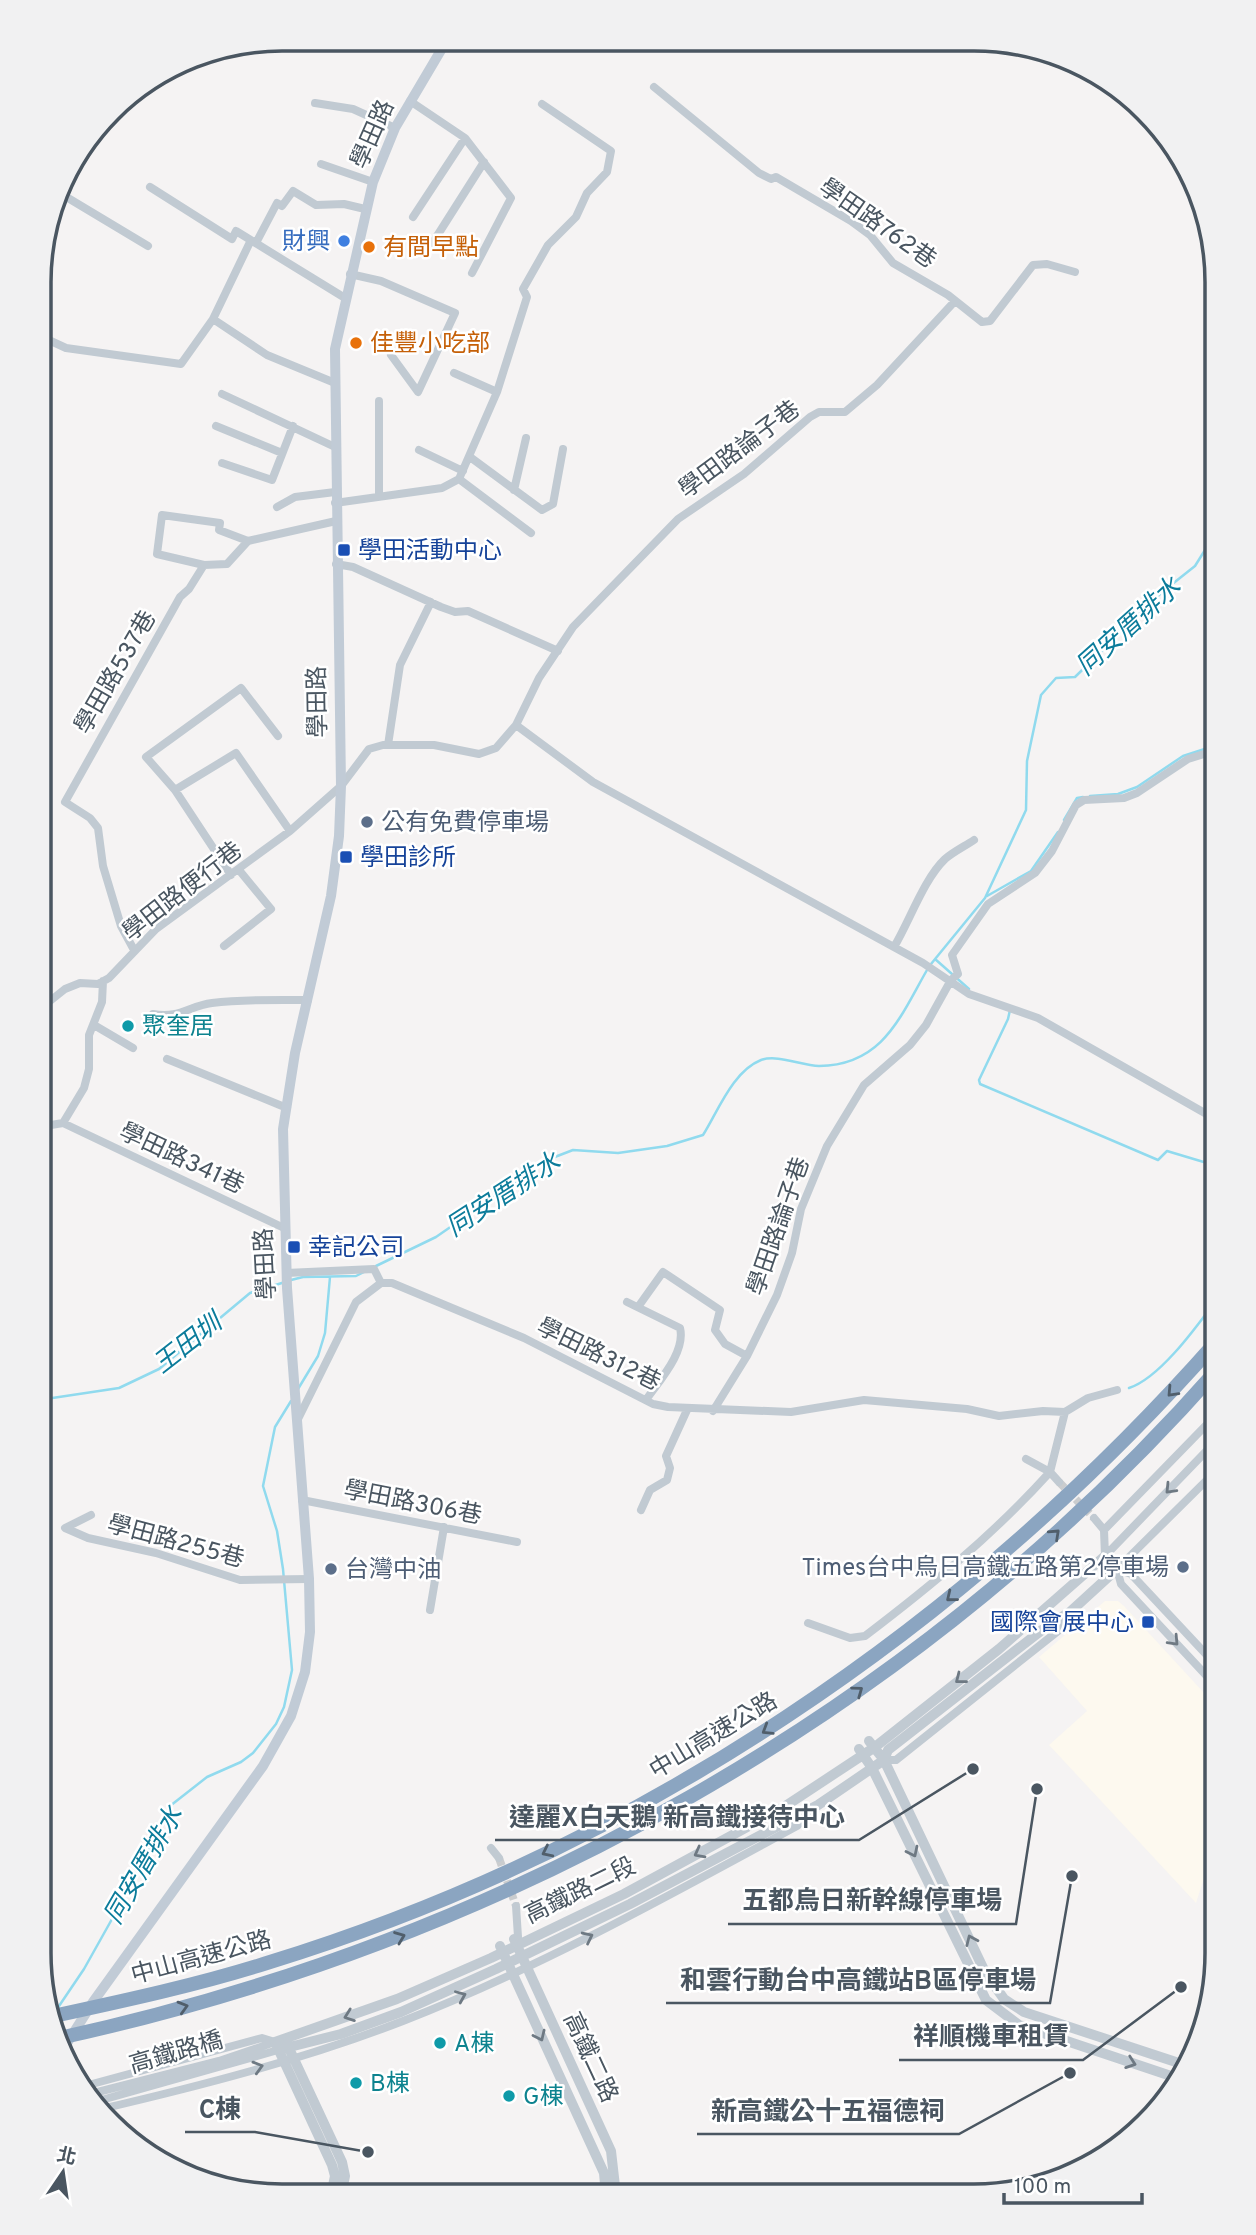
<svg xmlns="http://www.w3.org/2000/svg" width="1256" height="2235" viewBox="0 0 1256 2235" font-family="Overpass,'Noto Sans TC',sans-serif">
  <rect width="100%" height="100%" fill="#f5f3f3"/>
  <!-- commercial -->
  <path fill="#fdf9ef" d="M 1105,1601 L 1118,1601 L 1124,1606 L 1217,1707 L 1217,1838 L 1196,1903 L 1049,1745 L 1087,1711 L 1039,1657 Z"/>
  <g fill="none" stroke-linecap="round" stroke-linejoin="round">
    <!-- stream -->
    <path stroke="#90daee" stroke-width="2.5" d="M 1217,441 L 1213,375 L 1217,321
      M 1210,542 L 1217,544
      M 1090,796 L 1118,794 L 1137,787 L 1183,756 L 1217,745
      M 1064,820 L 1077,798 L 1083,797
      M 987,896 L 1031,871 L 1058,832
      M 935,959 L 969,989
      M 931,964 L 985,898 L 1026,810 L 1027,761 L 1041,695 L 1056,678 L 1075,677 L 1161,593 L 1195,566 L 1210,542 L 1217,522
      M 1010,1010 L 1008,1019 L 979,1080 L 980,1084 L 1158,1160 L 1167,1151 L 1217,1166
      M 376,1266 L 436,1237 L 547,1160 L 573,1150 L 618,1153 L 667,1146 L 703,1135 C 718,1111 733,1071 761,1060 C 778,1054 802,1066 819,1066 C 883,1065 900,1017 927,970
      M 291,1280 L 303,1277 L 356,1276 L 364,1272
      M 1129,1388 C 1160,1378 1197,1326 1217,1299
      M 298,1389 L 318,1356 L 325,1333 L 330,1277
      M 39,1400 L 119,1388 L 159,1369 L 250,1293 L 285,1282
      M 57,2009 L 84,1969 L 135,1878 L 170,1806 L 207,1777 L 241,1762 L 253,1753 L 276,1724 L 284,1707 L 292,1670 L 283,1569 L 277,1531 L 263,1486 L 275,1427 L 291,1401"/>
    <!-- minor-tunnel -->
    <path stroke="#caccce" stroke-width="8" stroke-dasharray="8 4" stroke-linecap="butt" d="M 1059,1482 L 1094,1518
      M 499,1858 L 516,1906"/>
    <!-- minor -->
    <path stroke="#c1cad2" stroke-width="8" d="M 607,41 L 609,44
      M 654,87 L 759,173 L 771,179 L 776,177 L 851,221 L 870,235 L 893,263 L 948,295 L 982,322 L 990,321 L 1033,265 L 1047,264 L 1075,272
      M 410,101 L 465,138 L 511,198 L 472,273
      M 315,103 L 353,109 L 395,128
      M 321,164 L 373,182
      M 150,187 L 232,239 L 236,231 L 345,298
      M 58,192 L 148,246
      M 413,217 L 465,138
      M 256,243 L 277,203 L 282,206 L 293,191 L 316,205 L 344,204 L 365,209
      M 430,247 L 484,162
      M 350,274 L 381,281 L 455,313 L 418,392 L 391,355
      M 213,319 L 267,355 L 335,383
      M 40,336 L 66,348 L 181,364 L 213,319 L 251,240
      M 454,373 L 497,392
      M 222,394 L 335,447
      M 379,401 L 379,496
      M 216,426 L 282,453
      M 419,450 L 463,471
      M 470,457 L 542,510 L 553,504 L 563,449
      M 222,463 L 272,480 L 293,426
      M 459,479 L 531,533
      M 514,490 L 526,438
      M 335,503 L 442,488 L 459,479 L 497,392 L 527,297 L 523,289 L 548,245 L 576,217 L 587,193 L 607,172 L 611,151 L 542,104
      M 277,507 L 295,497 L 335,492
      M 336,564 L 353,567 L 441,607 L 455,612 L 468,611 L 558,651
      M 204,565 L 157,554 L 162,515 L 220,523 L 219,530 L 248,541 L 336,521
      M 516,725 L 593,782 L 923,963 L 969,994 L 1038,1018 L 1217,1120
      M 388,745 L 400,665 L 431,602
      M 175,790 L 236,753 L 290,831
      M 231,875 L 175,790 L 146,757 L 241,688 L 278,736
      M 224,946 L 271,909 L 239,870
      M 894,947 C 910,920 924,879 945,859 C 953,852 965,846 974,840
      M 134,950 L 121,926 L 103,866 L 98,828 L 90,818 L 65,802 L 180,597 L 189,589 L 204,565 L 227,564 L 248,541
      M 40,1009 L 65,989 L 80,983 L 98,984 L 109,978 L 156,929 L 290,831 L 341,786 L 369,749 L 383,745 L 434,745 L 479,754 L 496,748 L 516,725 L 539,678 L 573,627 L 604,595 L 678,519 L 744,474 L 810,417 L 819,412 L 845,412 L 877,385 L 955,301
      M 153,1014 C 179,1019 189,1006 212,1003 C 244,999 276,1000 308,1000
      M 94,1025 L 133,1048
      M 167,1059 L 287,1108
      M 63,1123 L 84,1088 L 89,1069 L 89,1035 L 102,1002 L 103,981
      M 39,1127 L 63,1123 L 284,1228
      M 286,1273 L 374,1269 L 381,1283
      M 627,1302 L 680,1328 C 686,1352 659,1381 646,1400
      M 638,1307 L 663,1272 L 720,1310 L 715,1330 L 725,1344 L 747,1356 L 713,1411
      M 747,1356 L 777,1295 L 792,1253 L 801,1209 L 827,1146 L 864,1085 L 910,1045 L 926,1025 L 951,980 L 958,974 L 952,955 L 988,904 L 1035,873 L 1052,851 L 1076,805 L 1084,800 L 1124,798 L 1137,793 L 1188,759 L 1217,750
      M 1065,1412 L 1088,1398 L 1117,1390
      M 298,1419 L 356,1302 L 381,1283 L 392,1283 L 524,1338 L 653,1404 L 668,1407 L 791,1412 L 864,1400 L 967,1409 L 999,1416 L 1043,1411 L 1065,1412 L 1050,1472 L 1059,1482
      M 302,1500 L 517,1542
      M 641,1510 L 650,1490 L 667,1480 L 670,1468 L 666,1456 L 687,1410
      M 91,1515 L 65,1528 L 88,1538 L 156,1553 L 240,1580 L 309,1579
      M 1094,1518 L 1104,1530 L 1105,1556
      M 1104,1530 L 1217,1414
      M 1105,1556 L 1117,1569 L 1121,1584 L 1217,1687
      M 1105,1556 L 1217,1440
      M 1117,1569 L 1217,1470
      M 1117,1569 L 1131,1574 L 1217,1666
      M 430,1610 L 444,1527
      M 808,1623 L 850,1638 L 865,1636 C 932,1585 994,1534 1050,1472 L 1026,1459
      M 884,1760 L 896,1760 L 1058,1631 L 1070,1612
      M 491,1848 L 499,1858
      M 516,1906 L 518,1937
      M 81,2087 L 262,2038 L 275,2042
      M 86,2095 L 219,2061 L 275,2042
      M 91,2103 L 278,2050
      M 97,2110 C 200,2086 305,2059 403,2021 C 539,1968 668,1896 797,1826 L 814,1810"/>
    <!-- tertiary -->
    <path stroke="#c1cad2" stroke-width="10" d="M 869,1741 L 884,1760 L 985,1972 L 1004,1999 L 1024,2012 L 1188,2066
      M 859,1749 L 872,1768 L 986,2000 L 1019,2025 L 1180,2079
      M 514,1939 L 611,2151 L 616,2195
      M 500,1946 L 604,2173 L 606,2195
      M 287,2044 L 342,2162 L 345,2176 L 341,2195
      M 278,2050 L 341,2034 L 401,2012 L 496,1969 L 630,1904 L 818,1805 L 884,1760 L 888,1750 L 1051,1623 L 1070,1612 L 1117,1569
      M 331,2195 L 335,2176 L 332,2165 L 275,2042 L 397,1999 L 491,1958 L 624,1894 L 784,1807 L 875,1747 L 999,1649 L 1105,1556"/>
    <!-- secondary -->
    <path stroke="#c1cbd6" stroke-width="10" d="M 62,2051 L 93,2002 L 263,1766 L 291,1716 L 305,1672 L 310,1632 L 309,1579 L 287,1288 L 283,1129 L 295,1053 L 331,896 L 339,836 L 341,786 L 335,349 L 373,182 L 395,128 L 447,40"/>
    <!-- motorway -->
    <path stroke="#8ba5c1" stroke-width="14" d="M 49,2017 C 123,2001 198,1985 270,1962 C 637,1849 964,1628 1217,1341
      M 55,2039 C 501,1942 914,1714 1217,1370"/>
  </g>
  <!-- one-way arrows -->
  <defs><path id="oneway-chevron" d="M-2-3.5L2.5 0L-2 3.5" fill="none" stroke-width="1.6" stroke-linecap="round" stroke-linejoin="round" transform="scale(1.75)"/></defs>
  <g stroke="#505e6b">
    <use href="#oneway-chevron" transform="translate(1172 1392) rotate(133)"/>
    <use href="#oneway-chevron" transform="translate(1055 1534) rotate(-43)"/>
    <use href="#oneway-chevron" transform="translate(951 1597) rotate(141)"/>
    <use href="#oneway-chevron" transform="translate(858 1691) rotate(-36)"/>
    <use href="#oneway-chevron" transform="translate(767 1730) rotate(148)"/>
    <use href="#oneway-chevron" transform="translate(547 1852) rotate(154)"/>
    <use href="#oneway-chevron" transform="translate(400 1937) rotate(-21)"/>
    <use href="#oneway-chevron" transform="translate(183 2007) rotate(-16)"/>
  </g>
  <g stroke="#6e7983">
    <use href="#oneway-chevron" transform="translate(1170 1489) rotate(134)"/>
    <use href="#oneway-chevron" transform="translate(1174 1641) rotate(47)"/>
    <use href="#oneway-chevron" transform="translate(960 1679) rotate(142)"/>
    <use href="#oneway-chevron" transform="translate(913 1852) rotate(64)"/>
    <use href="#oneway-chevron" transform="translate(699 1853) rotate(152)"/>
    <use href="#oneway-chevron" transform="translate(588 1937) rotate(-26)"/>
    <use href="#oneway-chevron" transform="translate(971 1940) rotate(-114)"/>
    <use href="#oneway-chevron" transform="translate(461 1996) rotate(-23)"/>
    <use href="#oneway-chevron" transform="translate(349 2016) rotate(160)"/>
    <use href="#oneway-chevron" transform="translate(540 2036) rotate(65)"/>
    <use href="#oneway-chevron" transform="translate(1131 2063) rotate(19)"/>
    <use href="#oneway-chevron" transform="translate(258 2067) rotate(-16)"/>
  </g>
  <!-- markers -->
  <circle fill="#3f7fe0" stroke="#fff" stroke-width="2.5" cx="344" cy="241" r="7"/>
  <g fill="#e8710a" stroke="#fff" stroke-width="2.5">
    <circle cx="369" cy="247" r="7"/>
    <circle cx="356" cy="343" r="7"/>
  </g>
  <g fill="#1a4fb4" stroke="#fff" stroke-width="2.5">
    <rect x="337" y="543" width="14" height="14" rx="3.5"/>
    <rect x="339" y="850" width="14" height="14" rx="3.5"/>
    <rect x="287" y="1240" width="14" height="14" rx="3.5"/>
    <rect x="1141" y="1615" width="14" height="14" rx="3.5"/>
  </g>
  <g fill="#5c6f8a" stroke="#fff" stroke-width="2.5">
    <circle cx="367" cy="822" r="7"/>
    <circle cx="1183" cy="1567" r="7"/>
    <circle cx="331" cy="1569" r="7"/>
  </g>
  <g fill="#0f9aa8" stroke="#fff" stroke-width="2.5">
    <circle cx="128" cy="1026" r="7"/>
    <circle cx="440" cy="2043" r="7"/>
    <circle cx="356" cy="2083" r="7"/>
    <circle cx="509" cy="2096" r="7"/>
  </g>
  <g text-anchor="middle" stroke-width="5" stroke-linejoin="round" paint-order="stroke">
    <!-- street labels -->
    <g font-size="24" fill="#4a5661" stroke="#fff">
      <text transform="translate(372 134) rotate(-66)" y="8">學田路</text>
      <text transform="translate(878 223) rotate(35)" y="8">學田路762巷</text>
      <text transform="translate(739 449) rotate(-37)" y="8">學田路論子巷</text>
      <text transform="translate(115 672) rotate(-60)" y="8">學田路537巷</text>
      <text transform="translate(317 702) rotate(-91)" y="8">學田路</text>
      <text transform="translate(182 891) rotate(-38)" y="8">學田路便行巷</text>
      <text transform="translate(182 1158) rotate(25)" y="8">學田路341巷</text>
      <text transform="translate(778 1226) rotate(-71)" y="8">學田路論子巷</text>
      <text transform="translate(265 1264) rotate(-93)" y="8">學田路</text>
      <text transform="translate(599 1354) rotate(26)" y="8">學田路312巷</text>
      <text transform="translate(413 1502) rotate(11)" y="8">學田路306巷</text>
      <text transform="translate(176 1541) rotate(15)" y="8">學田路255巷</text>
      <text transform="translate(713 1735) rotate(-31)" y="8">中山高速公路</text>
      <text transform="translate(580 1890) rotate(-26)" y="8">高鐵路二段</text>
      <text transform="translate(201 1957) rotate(-15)" y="8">中山高速公路</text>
      <text transform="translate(176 2052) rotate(-16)" y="8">高鐵路橋</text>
      <text transform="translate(591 2057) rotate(65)" y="8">高鐵二路</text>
    </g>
    <!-- shop labels -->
    <g font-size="24" fill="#366cbe" stroke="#fff" text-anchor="end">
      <text x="330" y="249">財興</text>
    </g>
    <!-- food labels -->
    <g font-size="24" fill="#c56008" stroke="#fff" text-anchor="start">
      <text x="383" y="255">有間早點</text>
      <text x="370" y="351">佳豐小吃部</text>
    </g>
    <!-- transit labels -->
    <g font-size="24" fill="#164399" stroke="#fff" text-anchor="start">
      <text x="358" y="558">學田活動中心</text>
      <text x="360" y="865">學田診所</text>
      <text x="308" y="1255">幸記公司</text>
      <text x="1134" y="1630" text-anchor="end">國際會展中心</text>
    </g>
    <!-- service labels -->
    <g font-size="24" fill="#4e5e75" stroke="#fff" text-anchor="start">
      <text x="381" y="830">公有免費停車場</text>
      <text x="1169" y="1575" text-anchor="end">Times台中烏日高鐵五路第2停車場</text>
      <text x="345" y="1577">台灣中油</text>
    </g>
    <!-- culture labels -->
    <g font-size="24" fill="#0d838f" stroke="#fff" text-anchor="start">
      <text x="142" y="1034">聚奎居</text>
      <text x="454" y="2051">A棟</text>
      <text x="370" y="2091">B棟</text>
      <text x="523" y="2104">G棟</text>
    </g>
    <!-- water labels -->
    <g font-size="26" font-style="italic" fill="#0c7c9b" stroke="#fff">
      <text transform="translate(1128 626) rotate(-42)" y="9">同安厝排水</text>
      <text transform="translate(503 1194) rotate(-33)" y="9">同安厝排水</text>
      <text transform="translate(187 1343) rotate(-38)" y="9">王田圳</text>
      <text transform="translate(143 1865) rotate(-60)" y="9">同安厝排水</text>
    </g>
  </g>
  <!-- crop -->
  <path d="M0 0H1256V2235H0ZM282 51H974A231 231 0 0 1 1205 282V1953A231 231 0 0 1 974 2184H282A231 231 0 0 1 51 1953V282A231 231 0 0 1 282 51Z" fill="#f1f1f2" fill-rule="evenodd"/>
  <path fill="none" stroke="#4a5661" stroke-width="3.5" d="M282 51H974A231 231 0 0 1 1205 282V1953A231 231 0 0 1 974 2184H282A231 231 0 0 1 51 1953V282A231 231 0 0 1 282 51Z"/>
  <!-- callouts -->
  <path fill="none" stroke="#4a5661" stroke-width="2.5" d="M973 1769L859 1840H495M1037 1789L1016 1924H728M1072 1876L1050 2003H666M1181 1987L1083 2060H899M368 2152L255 2132H185M1070 2073L959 2134H697"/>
  <g fill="#4a5661" stroke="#fff" stroke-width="2.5">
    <circle cx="973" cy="1769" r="7"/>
    <circle cx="1037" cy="1789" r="7"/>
    <circle cx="1072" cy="1876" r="7"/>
    <circle cx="1181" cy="1987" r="7"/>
    <circle cx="368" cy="2152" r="7"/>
    <circle cx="1070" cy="2073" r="7"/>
  </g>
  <g font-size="26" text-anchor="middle" font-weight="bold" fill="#4a5661" stroke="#fff" stroke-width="5" stroke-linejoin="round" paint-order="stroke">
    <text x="677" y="1826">達麗X白天鵝 新高鐵接待中心</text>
    <text x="872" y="1909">五都烏日新幹線停車場</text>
    <text x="858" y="1989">和雲行動台中高鐵站B區停車場</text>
    <text x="991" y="2045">祥順機車租賃</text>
    <text x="220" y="2118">C棟</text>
    <text x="828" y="2120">新高鐵公十五福德祠</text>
  </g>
  <!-- north arrow -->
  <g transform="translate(63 2172) rotate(13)" stroke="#ffffff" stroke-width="5" paint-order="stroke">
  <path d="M0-5L12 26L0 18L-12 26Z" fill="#4a5661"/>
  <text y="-10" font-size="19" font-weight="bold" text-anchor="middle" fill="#4a5661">北</text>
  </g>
  <!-- scale -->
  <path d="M1004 2193v10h138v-10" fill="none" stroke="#4a5661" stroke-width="3.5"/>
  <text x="1014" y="2193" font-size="21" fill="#4a5661" stroke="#ffffff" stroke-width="5" paint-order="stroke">100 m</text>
</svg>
